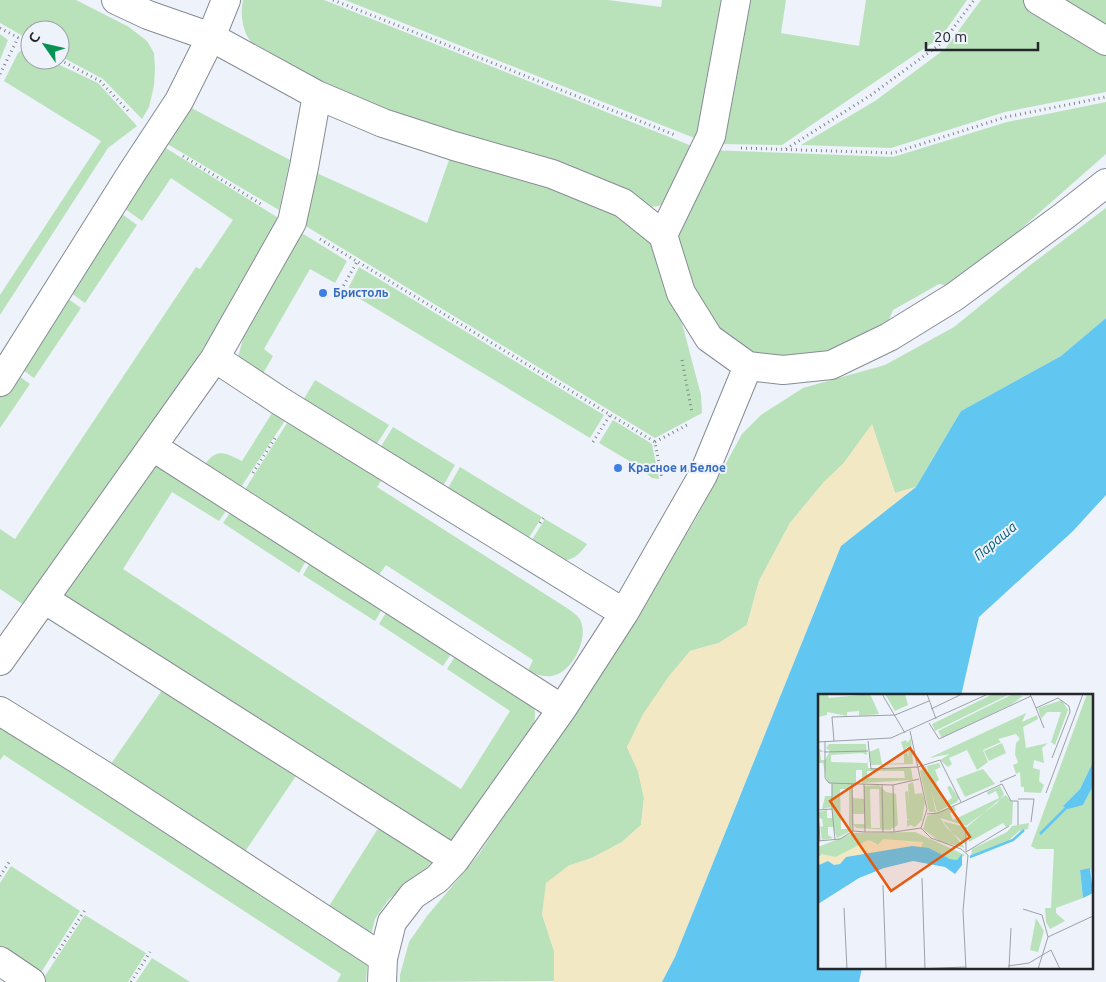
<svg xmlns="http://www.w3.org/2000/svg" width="1106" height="982" viewBox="0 0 1106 982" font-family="Ubuntu,sans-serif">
  <rect width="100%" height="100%" fill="#edf2fb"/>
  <!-- green -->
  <path fill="#bae2ba" d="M 0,0 L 76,0 L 129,27 L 147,41 L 154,53 L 155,69 L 154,86 L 149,107 L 142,119 L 103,79 L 60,56 L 60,30 L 30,30 L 30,40 L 0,23 Z
    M 243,0 L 324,0 L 697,148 L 671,198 L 659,206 L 642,208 C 584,187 526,165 468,144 C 412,123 356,103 304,74 C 287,65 265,57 252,43 C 242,31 240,14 243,0 Z
    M 345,0 L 608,0 L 661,7 L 662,0 L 728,0 L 702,141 Z
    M 742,0 L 786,0 L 781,33 L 859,46 L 866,0 L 967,0 L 941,37 L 782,145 L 717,144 Z
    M 981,0 L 1025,0 L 1106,49 L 1106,92 L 1005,112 L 891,148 L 801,145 L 875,101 L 945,49 Z
    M 1052,0 L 1106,0 L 1106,32 Z
    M 0,34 L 8,40 L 0,60 Z
    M 22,50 L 30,51 L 30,60 L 49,60 L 98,83 L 137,126 L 108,148 L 0,315 L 0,295 L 101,141 L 4,81 L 18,53 Z
    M 1106,102 L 1106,154 L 955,287 L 939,284 L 893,310 L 885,329 L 829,355 L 791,360 L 744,352 L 726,335 L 709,318 L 692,292 L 675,247 L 675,221 L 708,150 L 893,157 L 1007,122 Z
    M 182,103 L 290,160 L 279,210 L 159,139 Z
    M 156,142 L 277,217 L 275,228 L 239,294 L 30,609 L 0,589 L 0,529 L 15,539 L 196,267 L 200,269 L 233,220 L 171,178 L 142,221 L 117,203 Z
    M 451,154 L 550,178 L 636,222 L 655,250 L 678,308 L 701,395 L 702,413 L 655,438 L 299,222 L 310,170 L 427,223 Z
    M 114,208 L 137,225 L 85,303 L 64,288 Z
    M 1106,208 L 1106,318 L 1061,356 L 961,411 L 916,487 L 895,493 L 872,425 L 843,464 L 824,482 L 790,523 L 759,581 L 747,625 L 719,643 L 690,651 L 627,747 L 638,771 L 644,798 L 641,825 L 622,842 L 592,858 L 568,866 L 542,914 L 554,951 L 555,981 L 400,982 L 400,975 L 409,942 L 427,916 L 479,854 L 569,716 L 642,608 L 695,520 L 742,434 L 761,415 L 803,388 L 885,365 L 954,327 L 1029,266 Z
    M 297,230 L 347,261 L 335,283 L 310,269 L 264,349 L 273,356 L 261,377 L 238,357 L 245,332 Z
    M 359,267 L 604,415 L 590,438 L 347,291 Z
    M 60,293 L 81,308 L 34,378 L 16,365 Z
    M 12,371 L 30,384 L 0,428 L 0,390 Z
    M 315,380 L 389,425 L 371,453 L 298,409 Z
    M 279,402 L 292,410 L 235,496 L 199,473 C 214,451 217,448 242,461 Z
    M 294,412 L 389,469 L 377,487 L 567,608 C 571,611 576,614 579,618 C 590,634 575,667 558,674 C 548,679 538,675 528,671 L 533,660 L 386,565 L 372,585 L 239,499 Z
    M 613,420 L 652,444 L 659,479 L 652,478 L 636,465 L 599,443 Z
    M 393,427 L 455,465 L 438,495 L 375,456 Z
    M 164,465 L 232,502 L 219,521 L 172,492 L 123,569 L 461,789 L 510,711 L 447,669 L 461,647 L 531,698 L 535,712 L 534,737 L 457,846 L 63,607 L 58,587 L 151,466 Z
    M 460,467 L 542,517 L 523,547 L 443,497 Z
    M 236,504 L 311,552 L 299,573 L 223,523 Z
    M 545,519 L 587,544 C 568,572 552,558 526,549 Z
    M 315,554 L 387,601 L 375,621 L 303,575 Z
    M 392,603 L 457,645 L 443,666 L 379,624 Z
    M 167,683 L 302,767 L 240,859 L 106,771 Z
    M 0,715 L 368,952 L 366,982 L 337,982 L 341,974 L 4,755 L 0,760 Z
    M 384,819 L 445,858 L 389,899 L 375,919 L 369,943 L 324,914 Z
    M 11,866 L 80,911 L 35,982 L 0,959 L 0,883 Z
    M 85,915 L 146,953 L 128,982 L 41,982 Z
    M 152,958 L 190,982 L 136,982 Z"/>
  <!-- sand -->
  <path fill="#f2e8c3" d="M 872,424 L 895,493 L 916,487 L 841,546 L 675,957 L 662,982 L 554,982 L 554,951 L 542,914 L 546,883 L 568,866 L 592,858 L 622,842 L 641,825 L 644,798 L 638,771 L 627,747 L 643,714 L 669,676 L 690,651 L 719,643 L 747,625 L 759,581 L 790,523 L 824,482 L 843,464 Z"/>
  <!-- water -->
  <path fill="#61c6f0" d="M 1106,318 L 1106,495 L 1073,531 L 979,617 L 961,696 L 820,696 L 820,968 L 862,968 L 859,982 L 662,982 L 675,957 L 841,546 L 916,487 L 961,411 L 1061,356 Z"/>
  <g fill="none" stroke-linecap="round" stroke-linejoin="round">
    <defs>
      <path id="minor" d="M 116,0 L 148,15 L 211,37 L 317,95 L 383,123 L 454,146 L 552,174 L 623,203 L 663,235 L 681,293 L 709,338 L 748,366 L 783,370 L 831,365 L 889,337 L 954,297 L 1064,216 L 1106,183
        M 1038,0 L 1106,41
        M 663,235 L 711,136 L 736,0
        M 215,358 L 280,401 L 624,613 L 703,475 L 748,366
        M 0,382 L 131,174 L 179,101 L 211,37 L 226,0
        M 153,447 L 562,709 L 624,613
        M 0,661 L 215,358 L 292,222 L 304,167 L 317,95
        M 0,711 L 103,775 L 383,958 L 392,922 L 413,895 L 437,879 L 455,860 L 44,599
        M 455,860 L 562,709
        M 0,961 L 31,982
        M 382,982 L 383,958"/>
    </defs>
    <!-- minor casing -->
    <use href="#minor" stroke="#878c94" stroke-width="30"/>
    <!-- path -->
    <path stroke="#81848a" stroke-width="3" stroke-dasharray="1 4" stroke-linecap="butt" d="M 333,0 L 675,135
      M 0,28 L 30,44
      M 60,60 L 100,81 L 130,113
      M 0,74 L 18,38
      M 741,148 L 893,153 L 1006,117 L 1106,97
      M 786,149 L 871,95 L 943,42 L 974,0
      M 183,156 L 261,204
      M 320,239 L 655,442 L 662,479
      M 341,290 L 357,262
      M 682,360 L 692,413
      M 593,442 L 610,415
      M 655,442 L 687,425
      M 253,473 L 275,438
      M 540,523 L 545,516
      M 0,876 L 10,861
      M 54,958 L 85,910
      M 131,982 L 150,952"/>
    <!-- minor -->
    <use href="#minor" stroke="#fff" stroke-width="28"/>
  </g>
  <!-- markers -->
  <g fill="#3f7fe0" stroke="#edf2fb" stroke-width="2">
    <circle cx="323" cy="293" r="5"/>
    <circle cx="618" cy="468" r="5"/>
  </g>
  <g text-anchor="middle" stroke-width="4" stroke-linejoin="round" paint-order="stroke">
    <!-- shop labels -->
    <g font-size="12" font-weight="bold" fill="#366cbe" stroke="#edf2fb" text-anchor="start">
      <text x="333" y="297">Бристоль</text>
      <text x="628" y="472">Красное и Белое</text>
    </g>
    <!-- water labels -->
    <g font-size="14" font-style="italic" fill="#005975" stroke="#edf2fb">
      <text transform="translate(995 541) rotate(-40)" y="5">Параша</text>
    </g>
  </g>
  <!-- overview -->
  <g transform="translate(818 694)">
    <rect width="275" height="275" fill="#edf2fb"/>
    <path d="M 0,0 L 9,0 L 11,4 L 52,0 L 61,20 L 41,22 L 41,17 L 29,18 L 29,22 L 9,18 L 9,21 L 0,23 ZM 67,0 L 87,0 L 90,11 L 77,17 ZM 175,0 L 192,0 L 117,37 L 114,30 ZM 195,0 L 205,2 L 194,10 L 124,44 L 120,37 ZM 269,0 L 275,0 L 275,68 L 262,95 L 245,112 L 265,111 L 275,92 L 275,181 L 272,174 L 262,176 L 265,204 L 238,214 L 238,219 L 247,227 L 232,235 L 228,228 L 227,214 L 233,214 L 236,155 L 218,155 L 213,152 ZM 244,6 L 250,16 L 237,51 L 233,48 L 243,18 L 229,18 L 223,25 L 220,14 ZM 208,19 L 204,28 L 219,21 L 220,25 L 205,33 L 208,54 L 230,49 L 224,54 L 226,69 L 216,66 L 215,74 L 222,76 L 221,87 L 226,91 L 223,99 L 206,98 L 206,93 L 203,93 L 202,78 L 198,80 L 195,71 L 200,69 L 197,60 L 198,49 L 202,45 L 198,40 L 180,45 L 183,48 L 165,56 L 170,68 L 159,76 L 149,56 L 131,64 L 134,70 L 130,73 L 122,66 L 132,60 L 111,64 ZM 93,44 L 95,70 L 53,71 L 51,58 L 61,54 L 64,70 L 86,69 L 86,58 L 89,58 L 91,63 L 90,52 L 86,57 L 83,48 L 88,46 L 89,49 ZM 184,49 L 188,59 L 171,67 L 166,57 ZM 11,50 L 48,50 L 50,74 L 93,74 L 95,86 L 44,89 L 44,76 L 38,76 L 38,89 L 34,89 L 35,136 L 19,144 L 15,133 L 10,133 L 10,141 L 15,144 L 4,146 L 2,133 L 5,132 L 4,125 L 1,124 L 1,118 L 9,116 L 9,124 L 14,124 L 14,113 L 4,115 L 7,102 L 14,102 L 14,90 L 9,88 L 5,69 L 0,69 L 0,54 L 6,58 L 2,58 L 3,66 L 7,66 L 12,57 L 8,54 ZM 44,59 L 49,61 L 49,69 L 13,68 L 13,61 ZM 49,77 L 86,77 L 87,84 L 49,84 ZM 22,95 L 31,95 L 31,135 L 23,135 ZM 121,69 L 123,73 L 117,76 L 121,86 L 118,88 L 128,108 L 134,104 L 129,93 L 132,92 L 141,104 L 139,108 L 119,118 L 113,96 L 118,118 L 111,118 L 102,77 L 108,72 L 111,84 L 109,72 ZM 165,75 L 177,90 L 147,103 L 138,85 ZM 95,88 L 97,100 L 104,99 L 107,108 L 104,126 L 97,133 L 92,131 L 89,133 L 89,126 L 92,126 L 89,125 L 87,98 L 90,97 L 91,110 L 90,90 ZM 61,91 L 68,98 L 78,100 L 80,131 L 72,136 L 38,134 L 35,130 L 47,130 L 47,120 L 35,120 L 35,104 L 46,105 L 46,92 ZM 52,95 L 61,95 L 62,134 L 53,134 ZM 182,92 L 186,100 L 179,109 L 148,132 L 122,124 L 147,154 L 121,147 L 105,135 L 109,122 L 136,112 L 138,116 L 132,119 L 135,126 L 181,104 L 178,97 L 170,101 L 169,98 ZM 187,101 L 195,108 L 194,130 L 188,133 L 185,129 L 151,148 L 149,133 ZM 124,127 L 148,133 L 148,151 L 129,134 ZM 211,129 L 210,135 L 201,137 L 190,147 L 153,162 L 154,155 L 189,138 L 194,132 ZM 97,138 L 147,161 L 139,166 L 131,165 L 111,154 L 102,155 L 105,148 L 64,148 L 60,151 L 53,147 L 18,163 L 1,162 L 0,168 L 0,153 L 35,139 ZM 218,224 L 226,237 L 220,258 L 212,256 Z" fill="#bae2ba" fill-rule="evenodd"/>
    <path d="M 65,145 L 105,148 L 102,155 L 94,152 L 29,163 L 22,170 L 16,171 L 10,167 L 0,172 L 3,160 L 18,163 L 50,146 L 60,151 Z" fill="#f2e8c3"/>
    <path d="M 275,68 L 275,92 L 265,111 L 250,115 L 245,112 L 262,95 ZM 94,152 L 111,154 L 132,165 L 139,166 L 144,160 L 144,171 L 137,180 L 127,173 L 95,167 L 66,174 L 41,184 L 0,210 L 1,171 L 10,167 L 16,171 L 22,170 L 28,163 ZM 272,174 L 275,199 L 265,204 L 262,176 Z" fill="#61c6f0"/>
    <path fill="none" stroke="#61c6f0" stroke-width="2.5" d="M 222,140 L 253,109M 152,163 L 195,146 L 206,136"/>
    <path fill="none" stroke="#9da1a8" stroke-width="1" d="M 10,0 L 40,0M 64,0 L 87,39M 109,0 L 118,25M 212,0 L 218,14 L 240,4 L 251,12 L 252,18 L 234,64M 218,14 L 226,34M 113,15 L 144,0M 111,29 L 121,45 L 213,2M 92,37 L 109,115 L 103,134 L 113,144 L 143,155 L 150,161 L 145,217 L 148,275M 7,47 L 7,84 L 11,89 L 75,91 L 101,85M 16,47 L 14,23 L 77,21 L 111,7M 50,47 L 53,75 L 100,73 L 122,66 L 143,108M 0,48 L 73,44 L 170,0M 6,58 L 50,57M 182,88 L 198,81M 14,90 L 14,115M 34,90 L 35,137 L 47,138 L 46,90M 64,90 L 65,138 L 76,138M 75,91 L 76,138 L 103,134M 228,99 L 265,0M 200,105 L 216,105 L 213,128M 109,120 L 120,119 L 184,90 L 193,107 L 200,107 L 200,131M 148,133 L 148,158 L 191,132M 47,138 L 65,138M 0,147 L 22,145 L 35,137M 2,147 L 0,116 L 14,115 L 17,146M 104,184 L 107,275M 65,191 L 68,275M 26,214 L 29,275M 205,215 L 224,221 L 230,243M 190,272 L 211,269 L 233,256 L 242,275M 191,274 L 193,234M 97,275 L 148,273M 220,275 L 230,243 L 275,222"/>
    <path fill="#e8590c" fill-opacity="0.15" stroke="#e8590c" stroke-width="2.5" d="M 92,54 L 152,143 L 73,197 L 12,107 Z"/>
    <rect width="275" height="275" fill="none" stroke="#26272b" stroke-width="2.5"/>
  </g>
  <!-- north arrow -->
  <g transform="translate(45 45) rotate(304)"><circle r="24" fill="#edf2fb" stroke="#9da1a8"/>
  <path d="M0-4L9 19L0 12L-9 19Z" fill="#049353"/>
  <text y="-8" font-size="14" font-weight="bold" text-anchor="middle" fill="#26272b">С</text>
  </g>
  <!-- scale -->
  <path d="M926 42v8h112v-8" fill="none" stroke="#26272b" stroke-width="2.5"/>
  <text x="934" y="42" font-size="15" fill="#26272b" stroke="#edf2fb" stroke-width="4" paint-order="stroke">20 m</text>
</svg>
